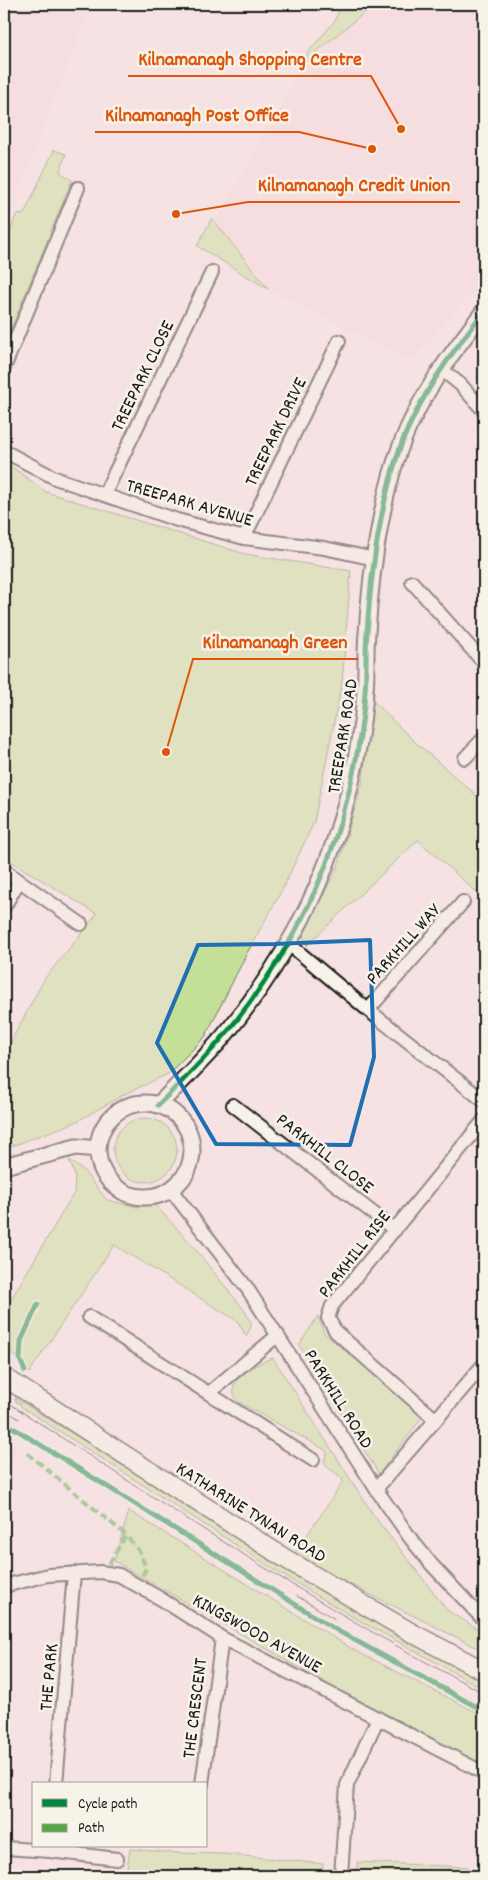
<svg xmlns="http://www.w3.org/2000/svg" width="488" height="1880" viewBox="0 0 488 1880" font-family="Dekko,sans-serif">
  <rect width="100%" height="100%" fill="#f6e2e2"/>
  <filter id="ink" filterUnits="userSpaceOnUse"><feTurbulence type="fractalNoise" baseFrequency=".02" numOctaves="2"/><feDisplacementMap in="SourceGraphic" scale="10" xChannelSelector="R" yChannelSelector="G"/><feConvolveMatrix kernelMatrix="1 2 1 2 8 2 1 2 1" color-interpolation-filters="sRGB"/></filter>
  <g filter="url(#ink)">
    <!-- built -->
    <path fill="#f5d7de" d="M 4,4 L 92,4 L 4,225 Z
      M 375,4 L 484,4 L 484,278 L 412,360 L 268,289 L 215,220 L 221,213 L 305,61 Z
      M 4,1440 L 18,1452 L 4,1477 Z"/>
    <!-- green -->
    <path fill="#c4e098" stroke="#707e5a" d="M 342,4 L 375,4 L 305,61 L 308,52 L 334,22 Z
      M 54,150 L 66,154 L 60,172 L 72,180 L 4,346 L 4,251 L 16,215 L 24,214 Z
      M 212,218 L 268,289 L 197,246 Z
      M 4,461 L 46,492 L 245,554 L 351,571 L 342,683 L 314,822 L 282,890 L 247,953 L 205,1037 L 168,1074 L 125,1094 L 76,1122 L 4,1149 L 4,1054 L 45,978 L 97,914 L 4,857 Z
      M 373,701 L 414,741 L 484,802 L 484,899 L 418,840 L 307,945 L 303,936 L 338,866 L 362,784 Z
      M113 1150a32 32 0 1 1 64 0a32 32 0 1 1-64 0Z
      M 69,1160 L 83,1170 L 107,1200 L 137,1207 L 154,1204 L 186,1238 L 245,1311 L 252,1325 L 246,1336 L 238,1322 L 234,1319 L 114,1245 L 29,1373 L 25,1363 L 4,1349 L 4,1311 L 74,1193 L 75,1175 Z
      M 318,1316 L 324,1333 L 424,1415 L 379,1474 L 299,1345 Z
      M 273,1358 L 374,1516 L 447,1610 L 484,1633 L 484,1651 L 293,1556 L 343,1482 L 342,1478 L 326,1466 L 324,1460 L 327,1453 L 324,1449 L 238,1402 C 235,1396 232,1392 234,1386 C 236,1376 263,1360 273,1358 Z
      M 15,1398 L 170,1494 L 458,1667 L 484,1680 L 484,1689 L 351,1616 L 281,1574 L 20,1406 L 21,1404 L 16,1402 Z
      M 129,1511 L 354,1650 L 484,1716 L 484,1765 L 338,1690 L 114,1561 Z
      M 130,1849 L 178,1853 L 226,1854 L 323,1864 L 322,1876 L 126,1876 Z
      M 357,1862 L 468,1867 L 468,1876 L 357,1876 Z"/>
    <g fill="none" stroke-linecap="round" stroke-linejoin="round">
      <defs>
        <path id="minor" d="M 4,368 L 78,188
          M 440,368 L 461,385 L 484,411
          M 4,451 L 55,478 L 177,520 L 244,538 L 324,548 L 375,559
          M 104,495 L 212,272
          M 244,538 L 339,341
          M 412,582 L 484,663
          M 465,758 L 484,738
          M 4,870 L 81,924
          M 4,907 L 19,881
          M 289,944 L 368,1010 L 484,1101
          M 368,1010 L 463,902
          M 233,1105 L 395,1230
          M 171,1190 L 247,1288 L 376,1489 L 411,1539 L 432,1565 L 479,1615 L 484,1619
          M 89,1317 L 313,1460
          M 209,1393 L 278,1335
          M 436,1420 L 336,1332 L 328,1318 L 332,1306 L 484,1120
          M 376,1489 L 484,1364
          M 4,1586 L 48,1575 L 101,1572 L 119,1575 L 161,1599 L 222,1638 L 484,1773
          M 56,1784 L 74,1573
          M 202,1784 L 222,1638
          M 4,1848 L 50,1851 L 117,1859
          M 341,1876 L 347,1785 L 378,1718"/>
        <path id="tertiary" d="M98 1150a47 47 0 1 1 94 0a47 47 0 1 1-94 0Z
          M 158,1105 C 182,1081 207,1057 228,1031 C 279,968 320,895 342,817 C 353,780 363,729 365,691 C 367,672 365,652 367,633 C 371,568 383,476 413,418 C 432,379 458,345 484,311
          M 4,1166 L 76,1147 L 98,1149"/>
        <path id="secondary" d="M 4,1377 L 286,1559 L 412,1633 L 484,1671"/>
      </defs>
      <!-- minor casing -->
      <use href="#minor" stroke="#1c1c1c" stroke-width="16"/>
      <!-- tertiary casing -->
      <use href="#tertiary" stroke="#1c1c1c" stroke-width="19"/>
      <!-- secondary casing -->
      <use href="#secondary" stroke="#1c1c1c" stroke-width="21"/>
      <!-- minor -->
      <use href="#minor" stroke="#f7f3e8" stroke-width="12"/>
      <!-- tertiary -->
      <use href="#tertiary" stroke="#f7f3e8" stroke-width="15"/>
      <!-- secondary -->
      <use href="#secondary" stroke="#f7f3e8" stroke-width="18"/>
      <!-- tram -->
      <path stroke="#1c1c1c" stroke-width="1" d="M 4,1400 C 161,1502 317,1607 484,1693
        M 4,1409 L 19,1419
        M 297,1596 L 335,1619"/>
      <!-- quiet -->
      <path stroke="#52a943" stroke-width="4" stroke-dasharray="8 4" stroke-linecap="butt" d="M 27,1453 L 126,1535 L 139,1551 L 146,1568 L 141,1579
        M 109,1564 L 126,1535"/>
      <defs>
        <path id="cycleway" d="M 158,1105 C 182,1081 207,1057 228,1031 C 279,968 320,895 342,817 C 353,780 363,729 365,691 C 367,672 365,652 367,633 C 371,568 383,476 413,418 C 432,379 458,345 484,311
          M 25,1371 L 20,1360 L 21,1341 L 38,1304
          M 4,1422 L 338,1631 L 484,1711"/>
      </defs>
      <!-- cycleway casing -->
      <use href="#cycleway" stroke="#f7f3e8" stroke-width="8"/>
      <!-- cycleway -->
      <use href="#cycleway" stroke="#00873e" stroke-width="5"/>
    </g>
  </g>
  <!-- marked area -->
  <path d="M0 0H488V1880H0ZM 370,940 L 374,1057 L 350,1145 L 216,1144 L 157,1043 L 198,945 L 275,944 Z" fill="#f6e2e2" fill-opacity=".55" fill-rule="evenodd"/>
  <path fill="none" stroke="#1f6fb2" stroke-width="4" stroke-linejoin="round" d="M 370,940 L 374,1057 L 350,1145 L 216,1144 L 157,1043 L 198,945 L 275,944 Z"/>
  <g text-anchor="middle" stroke-width="5" stroke-linejoin="round" paint-order="stroke">
    <!-- street labels -->
    <g font-size="19" fill="#1c1c1c" stroke="#f7f3e8">
      <text transform="translate(141 375) rotate(-64)" y="7">TREEPARK CLOSE</text>
      <text transform="translate(274 431) rotate(-64)" y="7">TREEPARK DRIVE</text>
      <text transform="translate(190 501) rotate(16)" y="7">TREEPARK AVENUE</text>
      <text transform="translate(341 736) rotate(-81)" y="7">TREEPARK ROAD</text>
      <text transform="translate(402 943) rotate(-48)" y="7">PARKHILL WAY</text>
      <text transform="translate(326 1152) rotate(38)" y="7">PARKHILL CLOSE</text>
      <text transform="translate(353 1253) rotate(-52)" y="7">PARKHILL RISE</text>
      <text transform="translate(340 1398) rotate(58)" y="7">PARKHILL ROAD</text>
      <text transform="translate(252 1511) rotate(32)" y="7">KATHARINE TYNAN ROAD</text>
      <text transform="translate(258 1632) rotate(29)" y="7">KINGSWOOD AVENUE</text>
      <text transform="translate(47 1677) rotate(-85)" y="7">THE PARK</text>
      <text transform="translate(193 1708) rotate(-83)" y="7">THE CRESCENT</text>
    </g>
  </g>
  <!-- callouts -->
  <path fill="none" stroke="#de560d" stroke-width="2" d="M401 129L371 76H128M372 149L299 132H95M176 214L248 202H460M166 752L193 659H358"/>
  <g fill="#de560d" stroke="#f7f3e8" stroke-width="2">
    <circle cx="401" cy="129" r="5"/>
    <circle cx="372" cy="149" r="5"/>
    <circle cx="176" cy="214" r="5"/>
    <circle cx="166" cy="752" r="5"/>
  </g>
  <g font-size="20" text-anchor="middle" font-weight="bold" fill="#de560d" stroke="#f7f3e8" stroke-width="5" stroke-linejoin="round" paint-order="stroke">
    <text x="250" y="65">Kilnamanagh Shopping Centre</text>
    <text x="197" y="121">Kilnamanagh Post Office</text>
    <text x="354" y="191">Kilnamanagh Credit Union</text>
    <text x="275" y="648">Kilnamanagh Green</text>
  </g>
  <!-- margin -->
  <rect width="488" height="1880" fill="none" stroke="#f7f3e8" stroke-width="20"/>
  <rect x="10" y="10" width="468" height="1860" fill="none" stroke="#1c1c1c" stroke-width="2" filter="url(#ink)"/>
  <!-- legend -->
  <rect x="32" y="1782" width="175" height="65" fill="#f7f3e8" stroke="#9f9d96"/>
  <rect x="42" y="1799" width="25" height="8" fill="#00873e" stroke="#9f9d96"/>
  <text x="78" y="1808" font-size="15" fill="#1c1c1c">Cycle path</text>
  <rect x="42" y="1824" width="25" height="8" fill="#52a943" stroke="#9f9d96"/>
  <text x="78" y="1832" font-size="15" fill="#1c1c1c">Path</text>
</svg>
